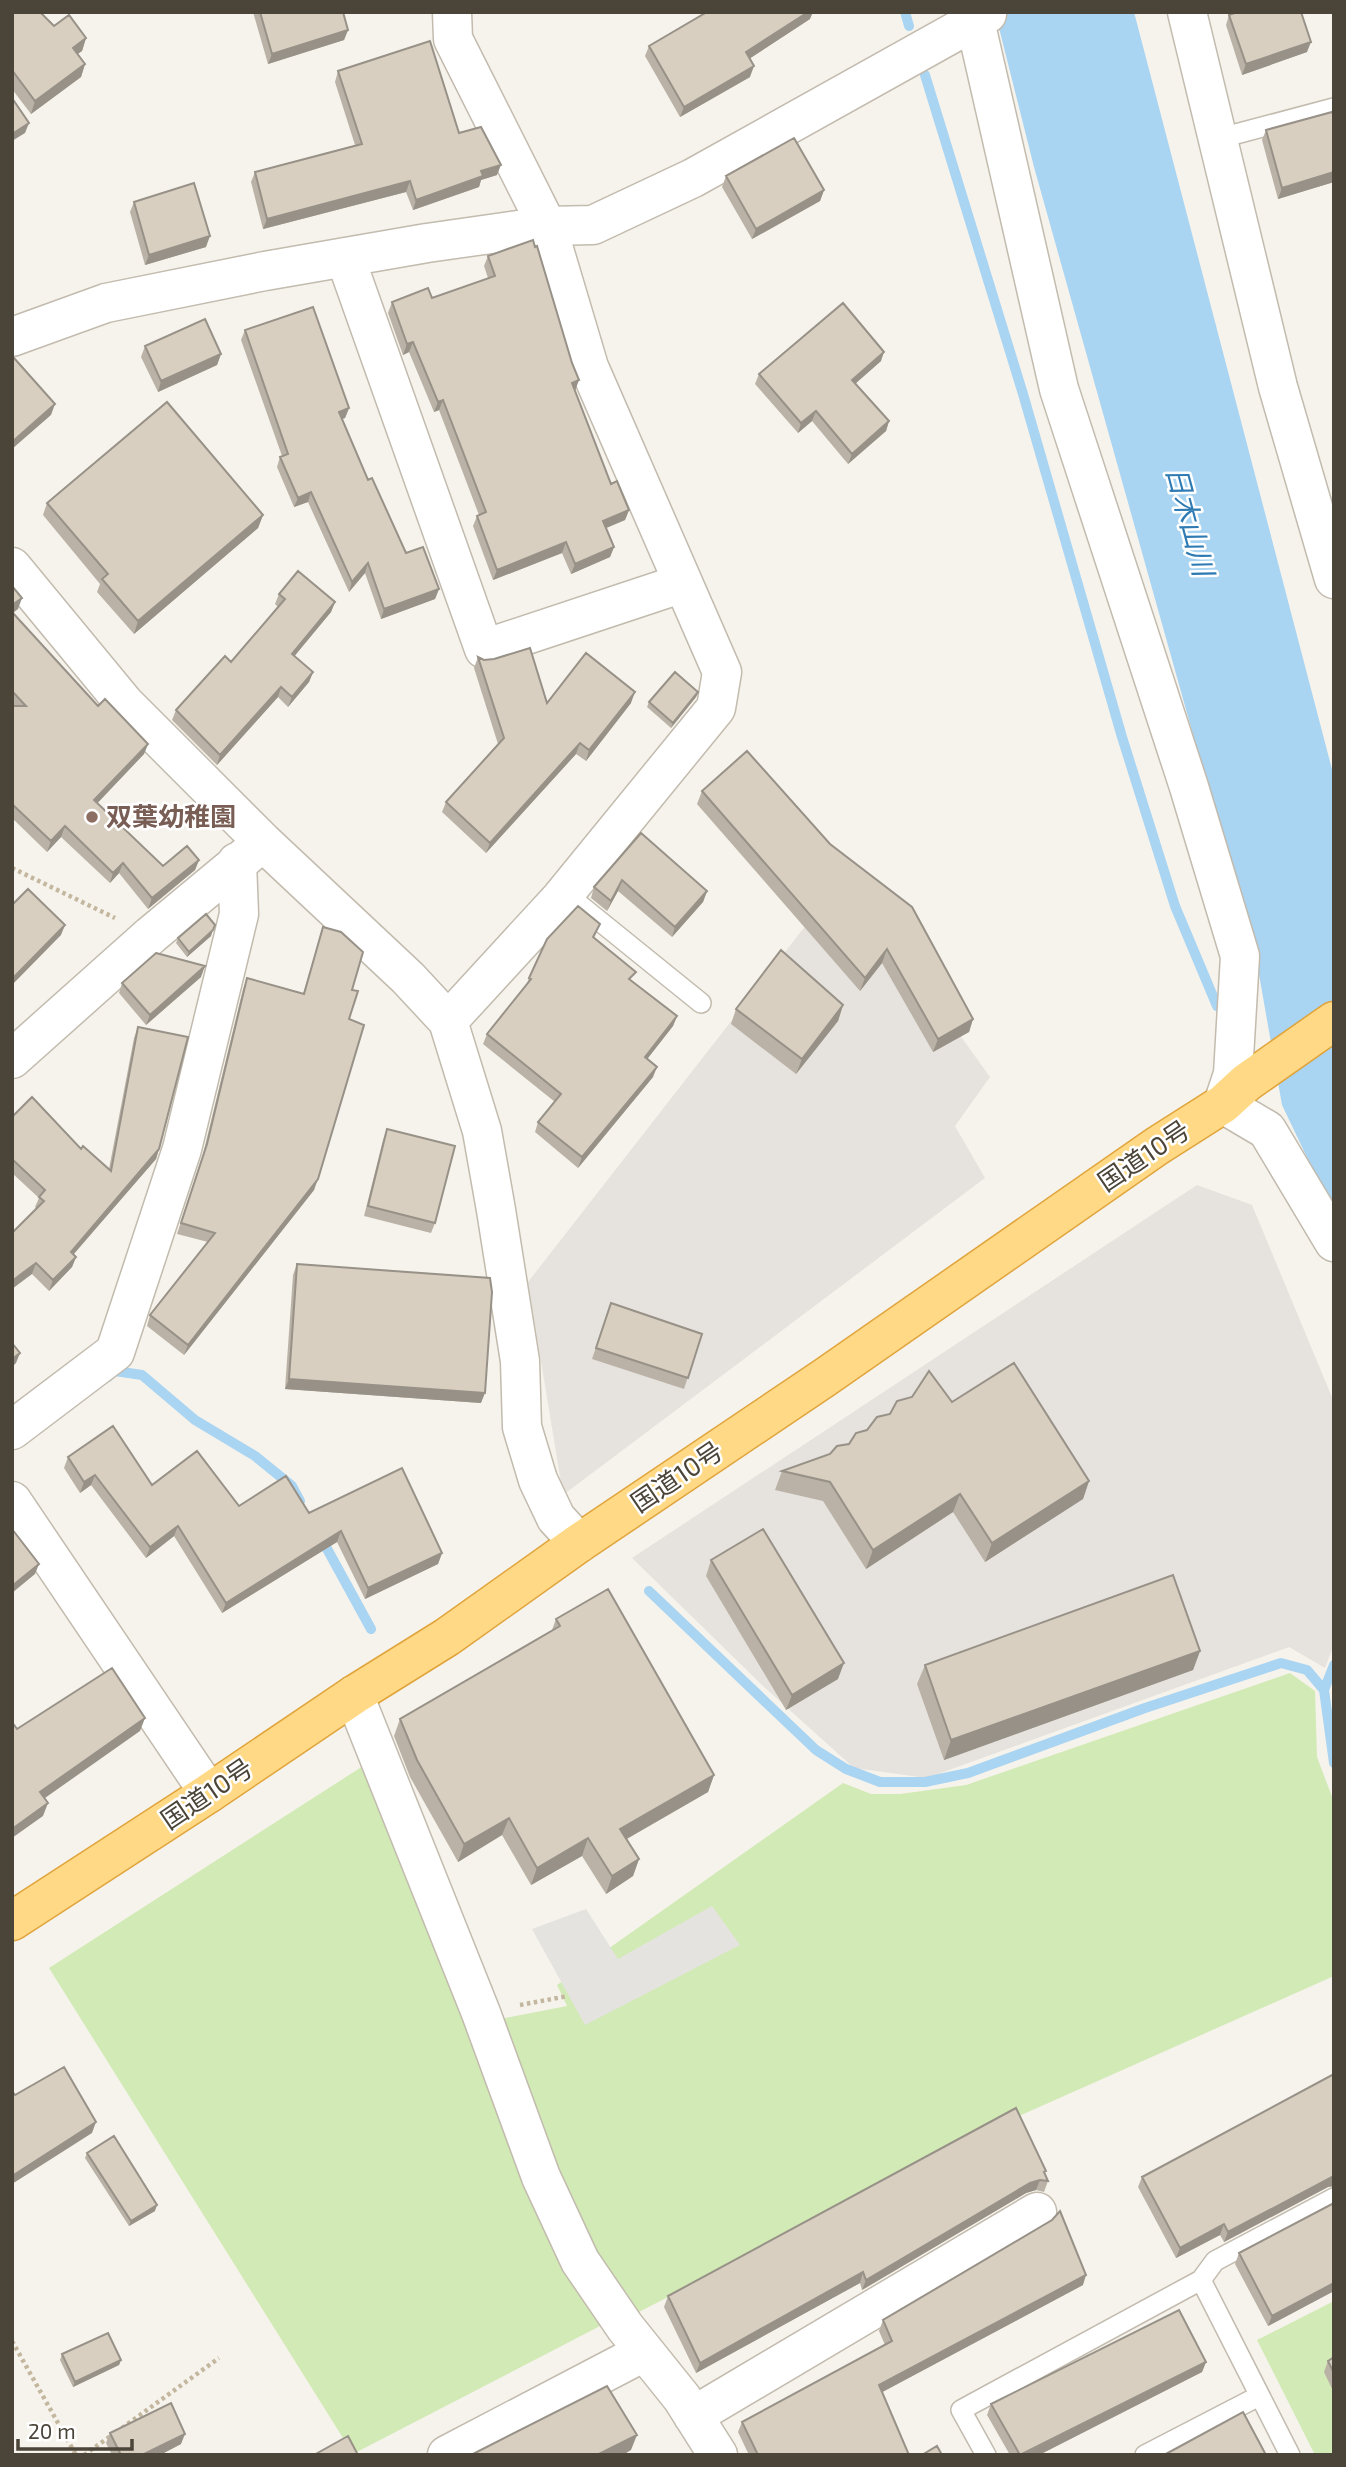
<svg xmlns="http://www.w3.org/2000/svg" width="1346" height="2467" viewBox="0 0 1346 2467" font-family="'Exo 2','Noto Sans JP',sans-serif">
  <rect width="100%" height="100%" fill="#f6f3ec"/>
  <!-- industrial -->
  <path fill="#e6e2dd" d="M 845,875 L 990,1077 L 955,1126 L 985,1178 L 563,1495 L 528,1282 Z
    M 1197,1185 L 1252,1205 L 1334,1402 L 1334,1644 L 1325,1668 L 1289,1647 L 927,1778 L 854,1768 L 763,1686 L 632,1558 Z"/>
  <!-- green -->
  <path fill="#d2eab5" d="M 1290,1673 L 1315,1691 L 1317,1757 L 1334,1802 L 1334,1976 L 1019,2116 L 637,2313 L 583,2245 L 495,2020 L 567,2006 L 557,1985 L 843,1783 L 871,1794 L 900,1794 L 966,1785 Z
    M 363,1766 L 602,2325 L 353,2454 L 49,1968 Z
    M 1334,2301 L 1334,2455 L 1315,2455 L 1257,2340 Z"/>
  <!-- parking -->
  <path fill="#e5e3e0" d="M 712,1906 L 740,1945 L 585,2025 L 532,1929 L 586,1909 L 618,1959 Z"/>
  <!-- water -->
  <path fill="#a9d4f2" d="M 995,12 L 1134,12 L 1334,777 L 1334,1214 L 1282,1105 L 1257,963 L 1034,167 Z"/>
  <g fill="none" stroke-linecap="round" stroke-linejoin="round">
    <!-- stream -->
    <path stroke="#a9d4f2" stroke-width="10" d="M 905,12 L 909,26
      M 925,75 L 1023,394 L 1122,737 L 1175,906 L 1217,1006
      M 108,1377 L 115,1371 L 142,1375 L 195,1420 L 255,1456 L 292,1486 L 300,1501
      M 320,1536 L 371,1629
      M 649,1591 L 816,1750 L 846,1769 L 880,1782 L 925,1782 L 968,1773 L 1145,1708 L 1281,1663 L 1307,1670 L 1324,1690
      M 1334,1665 L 1324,1690 L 1334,1763"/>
    <defs>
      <path id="service" d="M 1217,139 L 1334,108
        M 565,893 L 701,1003
        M 986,2455 L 961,2410 L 1201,2280
        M 1145,2455 L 1259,2396
        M 1290,2455 L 1201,2280 L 1215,2261 L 1334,2198"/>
      <path id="minor" d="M 973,12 L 1059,389 L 1189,787 L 1240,956 L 1233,1074 L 1223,1104
        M 1187,12 L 1278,387 L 1334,579
        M 345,257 L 484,649 L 683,583
        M 12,337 L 106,303 L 265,271 L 427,243 L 547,226 L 593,225 L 693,178 L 987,14
        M 12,567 L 125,704 L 263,842 L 408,978 L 448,1021 L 482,1131 L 496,1210 L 520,1361 L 522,1427 L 538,1480 L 556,1518 L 579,1543
        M 448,1021 L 561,898 L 716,708 L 722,672 L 589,367 L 547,226 L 453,39 L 452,12
        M 12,1059 L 151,935 L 251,852
        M 12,1430 L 115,1352 L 182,1149 L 239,914 L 237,862
        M 12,1501 L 209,1793
        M 354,1695 L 481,2013 L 541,2177 L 580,2261 L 625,2327 L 682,2398 L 718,2455
        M 693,2416 L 1037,2212
        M 447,2455 L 644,2352"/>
      <path id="tertiary" d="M 1223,1104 L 1267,1130 L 1334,1242"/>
      <path id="trunk" d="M 12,1921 L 209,1793 L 354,1695 L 447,1637 L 579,1543 L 824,1378 L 1157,1146 L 1223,1104 L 1247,1082 L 1334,1021"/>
    </defs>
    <!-- service casing -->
    <use href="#service" stroke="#c2bbae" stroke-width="22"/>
    <!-- minor casing -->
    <use href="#minor" stroke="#c2bbae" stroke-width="41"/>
    <!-- tertiary casing -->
    <use href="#tertiary" stroke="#c2bbae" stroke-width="41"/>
    <!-- trunk casing -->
    <use href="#trunk" stroke="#e0a43c" stroke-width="41"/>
    <!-- path -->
    <path stroke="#c4b79f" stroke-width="4.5" stroke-dasharray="3.5 3.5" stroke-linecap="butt" d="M 12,868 L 115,918
      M 520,2005 L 568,1996
      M 12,2341 L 76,2455
      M 122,2428 L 219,2358
      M 84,2455 L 112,2435"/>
    <!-- service -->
    <use href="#service" stroke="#fff" stroke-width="19"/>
    <!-- minor -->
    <use href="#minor" stroke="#fff" stroke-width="38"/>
    <!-- tertiary -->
    <use href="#tertiary" stroke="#fff" stroke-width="38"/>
    <!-- trunk -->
    <use href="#trunk" stroke="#ffd985" stroke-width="38"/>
  </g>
  <!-- wall -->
  <path fill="#bab2a6" d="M 12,12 L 86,38 L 82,51 L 77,54 L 85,64 L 81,77 L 31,114 L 12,89 Z
    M 253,12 L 343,12 L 348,30 L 344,40 L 268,64 Z
    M 1229,15 L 1307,52 L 1242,75 L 1226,25 Z
    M 810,19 L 750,58 L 750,77 L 680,117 L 645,56 L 649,46 Z
    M 338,71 L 459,133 L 497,175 L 481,180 L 479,187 L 413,210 L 406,192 L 263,229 L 251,182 L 255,172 L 355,145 L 335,82 Z
    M 1334,116 L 1334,182 L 1278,199 L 1262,140 L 1266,130 Z
    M 726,176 L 824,190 L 820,201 L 752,239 L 722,187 Z
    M 134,202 L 206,247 L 145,265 L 130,212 Z
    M 488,256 L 575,391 L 611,484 L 629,510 L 625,520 L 606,528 L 614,547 L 610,557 L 571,574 L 562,553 L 493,580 L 473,526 L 477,516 L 479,515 L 439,410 L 434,412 L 409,352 L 403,355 L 388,313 L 392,302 L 432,298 L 488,278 L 484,266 Z
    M 245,330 L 349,408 L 345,418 L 342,419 L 368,480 L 406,553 L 439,589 L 435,599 L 381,619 L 365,573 L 349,592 L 308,502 L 294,507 L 277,467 L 280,457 L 282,456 L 241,340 Z
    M 145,346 L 221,354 L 217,365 L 158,392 L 141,357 Z
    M 881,361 L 855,384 L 889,421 L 886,431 L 848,464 L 812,421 L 798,433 L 755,384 L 759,374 Z
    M 47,503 L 263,515 L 258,528 L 134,634 L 97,592 L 100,584 L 43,515 Z
    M 12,586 L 18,609 L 13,613 L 98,706 L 148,744 L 144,754 L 97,803 L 163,866 L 199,860 L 195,870 L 148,909 L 119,873 L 110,883 L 61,837 L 47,852 L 12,818 Z
    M 279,594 L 335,602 L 331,612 L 294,656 L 313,672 L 309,682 L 288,707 L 278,697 L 217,765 L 172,720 L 176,710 L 231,662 L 278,607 L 275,604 Z
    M 478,657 L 547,703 L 631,703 L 586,761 L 576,754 L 486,853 L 442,812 L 446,802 L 498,744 L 474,668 Z
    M 698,692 L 696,697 L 671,728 L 647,707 L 649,702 Z
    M 702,791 L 973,1019 L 969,1032 L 933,1052 L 882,963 L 860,991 L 697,804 Z
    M 641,833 L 707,891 L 703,902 L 672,937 L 618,891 L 607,911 L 591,898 L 594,887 Z
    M 600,924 L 594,938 L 632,981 L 677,1016 L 673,1026 L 647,1059 L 653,1077 L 578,1168 L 535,1132 L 538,1122 L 555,1102 L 483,1044 L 487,1034 L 526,986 L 529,978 Z
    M 323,927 L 352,990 L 349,1019 L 314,1190 L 184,1355 L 147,1326 L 150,1315 L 208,1242 L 177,1234 L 203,1154 L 243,989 L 247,978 L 303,994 Z
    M 211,936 L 187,957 L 176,943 L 178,938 Z
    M 201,977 L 146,1025 L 119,993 L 122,983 Z
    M 843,1005 L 838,1021 L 796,1074 L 731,1024 L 736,1009 Z
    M 138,1027 L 159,1149 L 156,1159 L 73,1254 L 76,1257 L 72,1267 L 49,1291 L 32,1274 L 37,1209 L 35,1207 L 39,1198 L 12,1173 L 12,1117 L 81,1149 L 109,1169 L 134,1038 Z
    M 387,1129 L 435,1223 L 431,1233 L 364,1216 L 383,1140 Z
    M 297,1264 L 481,1403 L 285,1389 L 293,1275 Z
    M 611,1303 L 702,1334 L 684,1389 L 592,1359 Z
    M 952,1402 L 1089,1481 L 1083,1499 L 985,1562 L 953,1512 L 866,1569 L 823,1501 L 775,1490 L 782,1471 L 830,1454 L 849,1444 Z
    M 68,1457 L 152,1485 L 239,1506 L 309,1513 L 442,1553 L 438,1564 L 365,1599 L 337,1542 L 222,1613 L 174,1536 L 146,1558 L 91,1485 L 80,1493 L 64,1468 Z
    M 711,1560 L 838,1679 L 786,1710 L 706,1576 Z
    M 556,1619 L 714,1775 L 708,1792 L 627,1839 L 639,1859 L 633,1876 L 606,1894 L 582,1856 L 531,1885 L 502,1835 L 458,1862 L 410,1777 L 394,1736 L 400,1719 L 552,1630 Z
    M 1200,1651 L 1193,1670 L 944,1760 L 917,1684 L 925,1665 Z
    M 1334,2074 L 1334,2186 L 1328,2187 L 1224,2242 L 1220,2235 L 1176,2258 L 1138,2187 L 1142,2177 Z
    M 87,2153 L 155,2211 L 129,2226 L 85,2158 Z
    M 1045,2175 L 1048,2181 L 1044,2192 L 1036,2190 L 1026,2193 L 862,2290 L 860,2283 L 696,2373 L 664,2307 L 668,2296 Z
    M 1334,2203 L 1334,2291 L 1268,2326 L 1235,2264 L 1239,2253 Z
    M 1083,2285 L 882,2392 L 909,2455 L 749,2455 L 738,2432 L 742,2422 L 885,2345 L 879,2331 L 883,2320 Z
    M 62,2354 L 121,2360 L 119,2365 L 73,2387 L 60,2360 Z
    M 1334,2357 L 1334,2393 L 1324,2372 L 1328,2361 Z
    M 1206,2362 L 1202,2372 L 1039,2455 L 1010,2455 L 987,2415 L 991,2404 Z
    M 110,2433 L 181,2444 L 160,2455 L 112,2455 L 106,2443 Z"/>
  <!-- shaded-wall -->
  <path fill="#979187" d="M 808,12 L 813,12 L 810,19 L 743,63 L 746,52 Z
    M 348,30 L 344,40 L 268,64 L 272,54 Z
    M 86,38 L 82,51 L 68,61 L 73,48 Z
    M 1311,42 L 1307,52 L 1242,75 L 1246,64 Z
    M 85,64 L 81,77 L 31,114 L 35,101 Z
    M 754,66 L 750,77 L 680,117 L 684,107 Z
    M 29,123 L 25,133 L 12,141 L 12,134 Z
    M 501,165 L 497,175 L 481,180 L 479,187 L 413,210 L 416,200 L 481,171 Z
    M 1334,172 L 1334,182 L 1278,199 L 1282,188 Z
    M 410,181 L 406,192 L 263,229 L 267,219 Z
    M 824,190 L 820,201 L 752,239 L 756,229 Z
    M 210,236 L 206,247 L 145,265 L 149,255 Z
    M 413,342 L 409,352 L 403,355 L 407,344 Z
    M 884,352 L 881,361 L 848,390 L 852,380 Z
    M 221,354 L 217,365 L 158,392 L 161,381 Z
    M 579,380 L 575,391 L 572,383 Z
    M 443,400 L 439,410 L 434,412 L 438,402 Z
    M 55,404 L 51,415 L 12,449 L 12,442 Z
    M 349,408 L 345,418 L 336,421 L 339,412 Z
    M 816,411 L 812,421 L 798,433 L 801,423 Z
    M 889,421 L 886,431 L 848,464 L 852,454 Z
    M 311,492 L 308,502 L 294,507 L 298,498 Z
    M 629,510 L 625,520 L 599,531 L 603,521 Z
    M 263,515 L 258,528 L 134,634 L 138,621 Z
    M 566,542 L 562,553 L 493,580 L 497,570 Z
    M 614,547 L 610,557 L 571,574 L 575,564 Z
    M 368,563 L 365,573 L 349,592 L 352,582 Z
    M 439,589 L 435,599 L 381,619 L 384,609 Z
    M 22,598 L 18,609 L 12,613 L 12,605 Z
    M 335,602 L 331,612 L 288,664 L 292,654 Z
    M 313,672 L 309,682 L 288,707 L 292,697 Z
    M 281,687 L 278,697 L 217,765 L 220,755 Z
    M 635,692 L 631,703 L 586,761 L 589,750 Z
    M 698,692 L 696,697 L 671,728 L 673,723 Z
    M 580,743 L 576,754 L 486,853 L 490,843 Z
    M 148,744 L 144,754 L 90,811 L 94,800 Z
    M 65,826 L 61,837 L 47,852 L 51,841 Z
    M 199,860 L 195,870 L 148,909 L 152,898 Z
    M 123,863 L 119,873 L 110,883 L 113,873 Z
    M 622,880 L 618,891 L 607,911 L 611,901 Z
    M 707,891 L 703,902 L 672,937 L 675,927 Z
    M 65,925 L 61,935 L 12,985 L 12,979 Z
    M 213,930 L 211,936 L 187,957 L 189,952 Z
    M 887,949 L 882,963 L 860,991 L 865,978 Z
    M 205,966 L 201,977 L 146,1025 L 150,1015 Z
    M 843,1005 L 838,1021 L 796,1074 L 802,1059 Z
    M 677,1016 L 673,1026 L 641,1067 L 645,1057 Z
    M 973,1019 L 969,1032 L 933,1052 L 938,1039 Z
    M 657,1067 L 653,1077 L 578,1168 L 582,1157 Z
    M 159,1149 L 156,1159 L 67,1262 L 71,1252 Z
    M 318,1179 L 314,1190 L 184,1355 L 188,1345 Z
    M 76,1257 L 72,1267 L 49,1291 L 53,1280 Z
    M 36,1263 L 32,1274 L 12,1289 L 12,1281 Z
    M 20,1353 L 16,1363 L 12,1367 L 12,1359 Z
    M 289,1379 L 485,1393 L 481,1403 L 285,1389 Z
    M 95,1475 L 91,1485 L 80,1493 L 84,1482 Z
    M 1089,1481 L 1083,1499 L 985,1562 L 992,1543 Z
    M 960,1494 L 953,1512 L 866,1569 L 873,1550 Z
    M 178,1526 L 174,1536 L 146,1558 L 150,1547 Z
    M 341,1531 L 337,1542 L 222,1613 L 226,1603 Z
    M 442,1553 L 438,1564 L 365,1599 L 368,1588 Z
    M 39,1564 L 35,1574 L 12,1593 L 12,1586 Z
    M 1200,1651 L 1193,1670 L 944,1760 L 951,1740 Z
    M 844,1663 L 838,1679 L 786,1710 L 792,1695 Z
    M 145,1718 L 140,1731 L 35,1805 L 40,1792 Z
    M 714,1775 L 708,1792 L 614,1846 L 620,1829 Z
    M 48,1803 L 43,1816 L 12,1838 L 12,1829 Z
    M 509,1818 L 502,1835 L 458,1862 L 464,1844 Z
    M 588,1838 L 582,1856 L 531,1885 L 537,1868 Z
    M 639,1859 L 633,1876 L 606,1894 L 612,1876 Z
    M 96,2122 L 92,2133 L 12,2184 L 12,2176 Z
    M 1334,2176 L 1334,2186 L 1328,2187 L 1224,2242 L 1228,2232 Z
    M 1040,2180 L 1036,2190 L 1026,2193 L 862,2290 L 866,2280 L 1030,2183 Z
    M 157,2205 L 155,2211 L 129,2226 L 131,2221 Z
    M 1224,2224 L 1220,2235 L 1176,2258 L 1180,2248 Z
    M 863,2272 L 860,2283 L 696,2373 L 700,2363 Z
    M 1086,2275 L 1083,2285 L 875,2396 L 879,2385 Z
    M 1334,2283 L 1334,2291 L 1268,2326 L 1272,2316 Z
    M 121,2360 L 119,2365 L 73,2387 L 75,2382 Z
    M 1206,2362 L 1202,2372 L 1039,2455 L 1022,2455 Z
    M 185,2434 L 181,2444 L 160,2455 L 142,2455 Z
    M 637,2435 L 631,2450 L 623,2455 L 597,2455 Z"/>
  <!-- building -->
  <path fill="#d8cfc1" stroke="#979187" stroke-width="2" d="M 12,12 L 40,12 L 54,26 L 69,15 L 86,38 L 73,48 L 85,64 L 35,101 L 12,70 Z
    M 260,12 L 343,12 L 348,30 L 272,54 Z
    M 707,12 L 808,12 L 746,52 L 754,66 L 684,107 L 649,46 Z
    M 1237,12 L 1301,12 L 1311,42 L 1246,64 L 1229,15 Z
    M 430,41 L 459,133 L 481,127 L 501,165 L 481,171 L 483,176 L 416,200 L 410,181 L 267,219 L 255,172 L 362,144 L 338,71 Z
    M 12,98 L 29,123 L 12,134 Z
    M 1332,112 L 1334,116 L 1334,172 L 1282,188 L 1266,130 Z
    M 794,138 L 824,190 L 756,229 L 726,176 Z
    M 194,183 L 210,236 L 149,255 L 134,202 Z
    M 533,240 L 535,247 L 537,246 L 572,363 L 579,380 L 572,383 L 611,484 L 617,481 L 629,510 L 603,521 L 614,547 L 575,564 L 566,542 L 497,570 L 477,516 L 486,512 L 443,400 L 438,402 L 413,342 L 407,344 L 392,302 L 428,288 L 432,298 L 495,276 L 488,256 Z
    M 843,303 L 884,352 L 852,380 L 889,421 L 852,454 L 816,411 L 801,423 L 759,374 Z
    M 313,307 L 349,408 L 339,412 L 368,480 L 372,478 L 406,553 L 423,547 L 439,589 L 384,609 L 368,563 L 352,582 L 311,492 L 298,498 L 280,457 L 288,454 L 245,330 Z
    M 205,319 L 221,354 L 161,381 L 145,346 Z
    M 14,358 L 55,404 L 12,442 L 12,360 Z
    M 167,402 L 263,515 L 138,621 L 102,579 L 108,574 L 47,503 Z
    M 298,571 L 335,602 L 292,654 L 313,672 L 292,697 L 281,687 L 220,755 L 176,710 L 225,656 L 231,662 L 285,599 L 279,594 Z
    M 12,586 L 22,598 L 12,605 Z
    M 12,612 L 98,706 L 105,699 L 148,744 L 94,800 L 163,866 L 187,846 L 199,860 L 152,898 L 123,863 L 113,873 L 65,826 L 51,841 L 12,804 L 12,706 L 26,706 L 12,691 Z
    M 530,648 L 547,703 L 586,653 L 635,692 L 589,750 L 580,743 L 490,843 L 446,802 L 504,738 L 478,657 L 484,660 L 494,659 Z
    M 675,672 L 698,692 L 673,723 L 649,702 Z
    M 747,751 L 830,844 L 912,907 L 973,1019 L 938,1039 L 887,949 L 865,978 L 702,791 Z
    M 641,833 L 707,891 L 675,927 L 622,880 L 611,901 L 594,887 Z
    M 28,889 L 65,925 L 12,979 L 12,905 Z
    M 578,906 L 600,924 L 593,937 L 636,972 L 629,979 L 677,1016 L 645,1057 L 657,1067 L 582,1157 L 538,1122 L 561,1094 L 487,1034 L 531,979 L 529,978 L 547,939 Z
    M 206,914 L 215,925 L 213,930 L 189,952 L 178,938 Z
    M 323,927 L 341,932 L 363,952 L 352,990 L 358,991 L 349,1019 L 364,1025 L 318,1179 L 188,1345 L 150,1315 L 215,1233 L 181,1223 L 207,1144 L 247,978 L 304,994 Z
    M 781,950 L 843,1005 L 802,1059 L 736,1009 Z
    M 156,953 L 205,966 L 150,1015 L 122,983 Z
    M 138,1027 L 188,1037 L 159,1149 L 71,1252 L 76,1257 L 53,1280 L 36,1263 L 12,1281 L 12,1233 L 44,1201 L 39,1197 L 45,1190 L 12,1159 L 12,1117 L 32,1097 L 81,1149 L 83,1146 L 111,1171 Z
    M 387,1129 L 455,1146 L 435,1223 L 368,1206 Z
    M 297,1264 L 490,1278 L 492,1292 L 485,1393 L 289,1379 Z
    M 611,1303 L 702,1334 L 688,1378 L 596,1348 Z
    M 12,1343 L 20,1353 L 12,1359 Z
    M 1014,1363 L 1089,1481 L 992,1543 L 960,1494 L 873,1550 L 830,1482 L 782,1471 L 830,1454 L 837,1446 L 849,1444 L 856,1433 L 867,1430 L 877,1417 L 890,1414 L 897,1401 L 912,1397 L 929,1371 L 952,1402 Z
    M 113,1426 L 152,1485 L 197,1451 L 239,1506 L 286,1476 L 309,1513 L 402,1468 L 442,1553 L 368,1588 L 341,1531 L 226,1603 L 178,1526 L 150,1547 L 95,1475 L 84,1482 L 68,1457 Z
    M 12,1529 L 39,1564 L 12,1586 Z
    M 763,1529 L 844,1663 L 792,1695 L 711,1560 Z
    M 1173,1575 L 1200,1651 L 951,1740 L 925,1665 Z
    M 608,1589 L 714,1775 L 620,1829 L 639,1859 L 612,1876 L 588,1838 L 537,1868 L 509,1818 L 464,1844 L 417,1760 L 400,1719 L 560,1626 L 556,1619 Z
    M 112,1668 L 145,1718 L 40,1792 L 48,1803 L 12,1829 L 12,1722 L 17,1729 Z
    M 64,2067 L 96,2122 L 12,2176 L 12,2091 L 15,2095 Z
    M 1334,2074 L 1334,2176 L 1228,2232 L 1224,2224 L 1180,2248 L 1142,2177 Z
    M 1016,2108 L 1046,2171 L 1044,2172 L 1048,2181 L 1040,2180 L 1030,2183 L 866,2280 L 863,2272 L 700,2363 L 668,2296 Z
    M 114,2136 L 157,2205 L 131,2221 L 87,2153 Z
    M 1334,2203 L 1334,2283 L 1272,2316 L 1239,2253 Z
    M 1060,2211 L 1086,2275 L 879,2385 L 909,2455 L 758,2455 L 742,2422 L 892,2341 L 883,2320 L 1052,2220 Z
    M 1179,2310 L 1206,2362 L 1020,2455 L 991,2404 Z
    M 108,2333 L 121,2360 L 75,2382 L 62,2354 Z
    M 1334,2357 L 1334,2373 L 1328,2361 Z
    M 607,2386 L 637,2435 L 597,2455 L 471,2455 Z
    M 171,2403 L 185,2434 L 142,2455 L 121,2455 L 110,2433 Z
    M 1243,2412 L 1266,2455 L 1164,2455 Z
    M 348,2436 L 358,2455 L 314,2455 Z
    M 937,2446 L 942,2455 L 922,2455 Z"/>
  <!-- markers -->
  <circle fill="#8d6e63" stroke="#fff" stroke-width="2.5" cx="92" cy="817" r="7"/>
  <g text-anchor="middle" stroke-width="5" stroke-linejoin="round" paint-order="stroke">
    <!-- education labels -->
    <g font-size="26" font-weight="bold" fill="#785e54" stroke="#fff" text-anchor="start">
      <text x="106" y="826">双葉幼稚園</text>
    </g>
    <!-- street labels -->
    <g font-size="26" fill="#4b4439" stroke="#fff">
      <text transform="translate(1144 1156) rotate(-34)" y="9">国道10号</text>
      <text transform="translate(677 1477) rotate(-34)" y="9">国道10号</text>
      <text transform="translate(207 1794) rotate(-34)" y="9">国道10号</text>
    </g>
    <!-- water labels -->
    <g font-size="28" font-style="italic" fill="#2e7ab2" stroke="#fff">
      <text transform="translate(1190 521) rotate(75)" y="10">日木山川</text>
    </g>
  </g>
  <!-- border -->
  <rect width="1346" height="2467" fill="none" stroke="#4b4439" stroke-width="28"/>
  <!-- scale -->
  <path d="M18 2439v10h114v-10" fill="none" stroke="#4b4439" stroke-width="3.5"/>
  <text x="28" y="2439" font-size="21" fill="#4b4439" stroke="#ffffff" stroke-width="5" paint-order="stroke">20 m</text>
</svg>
